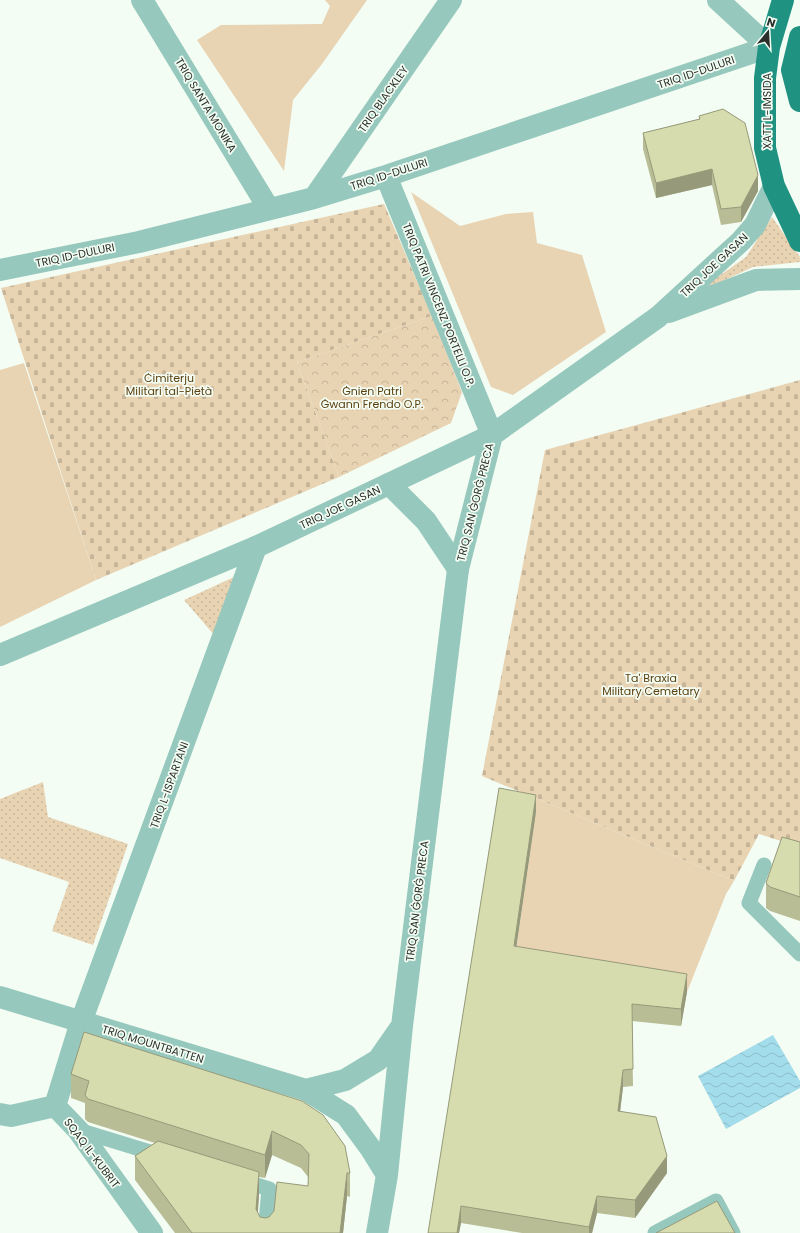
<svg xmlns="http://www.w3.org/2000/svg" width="800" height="1233" viewBox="0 0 800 1233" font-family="Poppins,sans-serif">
  <defs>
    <pattern id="grass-dots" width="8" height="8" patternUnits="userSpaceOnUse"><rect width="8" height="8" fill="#e8d3b3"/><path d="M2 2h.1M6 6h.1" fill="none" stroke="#c7b59a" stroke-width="1.8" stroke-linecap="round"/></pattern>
    <pattern id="cemetery-stones" width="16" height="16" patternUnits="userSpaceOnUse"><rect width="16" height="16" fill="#e8d3b3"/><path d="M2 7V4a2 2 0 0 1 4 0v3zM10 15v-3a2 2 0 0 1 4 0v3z" fill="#c7b59a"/></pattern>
    <pattern id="park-crowns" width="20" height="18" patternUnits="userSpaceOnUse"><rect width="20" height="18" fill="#e8d3b3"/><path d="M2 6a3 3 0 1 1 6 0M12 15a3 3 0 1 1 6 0" fill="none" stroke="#c7b59a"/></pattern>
    <pattern id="water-waves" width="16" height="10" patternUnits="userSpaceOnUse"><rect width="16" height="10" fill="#a3dcea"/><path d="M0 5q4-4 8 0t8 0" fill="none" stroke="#8cbdc9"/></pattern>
  </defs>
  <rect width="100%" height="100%" fill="#f3fdf3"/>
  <!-- grass -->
  <path fill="url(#grass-dots)" d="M 772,217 L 800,257 L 800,262 L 753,267 L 692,295 L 746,257 Z
    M 234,577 L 215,636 L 184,600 Z
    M 43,782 L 48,817 L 128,844 L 93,945 L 52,931 L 69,882 L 0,858 L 0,799 Z"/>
  <!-- cemetery -->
  <path fill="url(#cemetery-stones)" d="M 384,204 L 432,316 L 297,362 L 339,477 L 96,580 L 1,288 Z
    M 800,380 L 800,847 L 759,834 L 734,881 L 482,776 L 545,450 Z"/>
  <!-- park -->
  <path fill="url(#park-crowns)" d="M 432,316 L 462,392 L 451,423 L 339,477 L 297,362 Z"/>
  <!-- garden -->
  <path fill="#e8d3b3" d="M 325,0 L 367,0 L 322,64 L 293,100 L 284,171 L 197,40 L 221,25 L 322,24 L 330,6 Z
    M 411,192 L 460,226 L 506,214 L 533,212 L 537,243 L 582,255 L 606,332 L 513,395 L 491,387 Z
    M 24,363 L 96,580 L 0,627 L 0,370 Z
    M 530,796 L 734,881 L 726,894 L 687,992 L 514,963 L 536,812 Z"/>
  <!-- water -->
  <path fill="url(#water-waves)" d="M 773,1035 L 800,1081 L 800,1088 L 726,1129 L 698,1076 Z"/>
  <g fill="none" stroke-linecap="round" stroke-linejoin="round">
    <!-- service -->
    <path stroke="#96c8bd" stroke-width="15" d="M 764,865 L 749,903 L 800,954
      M 78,1130 L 163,1156
      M 241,1180 L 269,1189 L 265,1233
      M 655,1233 L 716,1201 L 733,1233"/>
    <!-- minor -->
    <path stroke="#96c8bd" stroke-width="22" d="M 142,0 L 269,209
      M 386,176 L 492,435
      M 314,198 L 451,0
      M 0,270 L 139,242 L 314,198 L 386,176 L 769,47 L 718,0
      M 389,484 L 426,521 L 458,569
      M 0,1114 L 11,1116 L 55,1106
      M 152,1233 L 78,1130 L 55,1106 L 81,1022 L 256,547"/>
    <!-- tertiary -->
    <path stroke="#96c8bd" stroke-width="22" d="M 669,312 L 756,280 L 800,279
      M 0,655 L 256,547 L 492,435 L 658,317 L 741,241 L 755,225 L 774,186
      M 0,997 L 306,1090 L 346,1115 L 371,1149 L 387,1175
      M 306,1090 L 345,1080 L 378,1060 L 401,1027
      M 377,1233 L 387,1175 L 402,1026 L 458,569 L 492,435"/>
    <!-- trunk -->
    <path stroke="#209282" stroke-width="22" d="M 783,0 L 769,47 L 765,78 L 765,148 L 774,186 L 800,241
      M 800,37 L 792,70 L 800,101"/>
  </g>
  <!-- wall -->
  <path fill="#b9bd96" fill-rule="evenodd" d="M 699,116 L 758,191 L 741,222 L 721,225 L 712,185 L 656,198 L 643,149 L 643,133 L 699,119 Z
    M 536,812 L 516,947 L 687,992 L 681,1026 L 632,1021 L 633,1086 L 623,1087 L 620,1112 L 667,1173 L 635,1218 L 597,1213 L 592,1233 L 522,1233 L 461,1223 L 459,1233 L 428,1233 Z
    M 800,842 L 800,921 L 770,911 L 766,908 L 766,883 Z
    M 71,1074 L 302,1101 L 350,1173 L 350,1197 L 347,1196 L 343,1233 L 175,1233 L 135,1180 L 135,1156 L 155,1143 L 88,1122 L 85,1119 L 85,1103 L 71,1098 ZM 272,1155 L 301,1168 L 308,1177 L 308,1186 L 269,1217 L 265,1218 L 260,1217 L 258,1213 L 259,1195 L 259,1177 L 265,1178 Z"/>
  <!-- shaded-wall -->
  <path fill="#969a7a" d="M 712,169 L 712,185 L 656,198 L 656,183 Z
    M 758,175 L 758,191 L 741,222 L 741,207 Z
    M 536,795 L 536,812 L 514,963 L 514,946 Z
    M 687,974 L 687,992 L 681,1026 L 681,1009 Z
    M 623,1070 L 623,1087 L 618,1128 L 618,1111 Z
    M 272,1131 L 272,1155 L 265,1178 L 265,1155 Z
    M 667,1156 L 667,1173 L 635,1218 L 635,1200 Z
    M 259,1172 L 259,1195 L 256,1233 L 256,1209 Z
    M 347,1173 L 347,1196 L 343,1233 L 340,1233 Z
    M 597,1196 L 597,1213 L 592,1233 L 589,1233 L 589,1227 Z
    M 461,1206 L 461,1223 L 459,1233 L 457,1233 Z"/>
  <!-- building -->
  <path fill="#d7dcae" stroke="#969a7a" d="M 723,109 L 745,123 L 758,175 L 741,207 L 721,209 L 712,169 L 656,183 L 643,133 L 700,119 L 699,116 Z
    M 499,788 L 536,795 L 514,946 L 687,974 L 681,1009 L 632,1004 L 633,1069 L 623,1070 L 618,1111 L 656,1117 L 667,1156 L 635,1200 L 597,1196 L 589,1227 L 461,1206 L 457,1233 L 428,1233 Z
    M 782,837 L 800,842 L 800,897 L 770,887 L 766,883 Z
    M 84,1032 L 302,1101 L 323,1115 L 345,1146 L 350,1173 L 347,1173 L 340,1233 L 192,1233 L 135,1156 L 158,1141 L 259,1172 L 256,1209 L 260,1217 L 265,1218 L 269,1217 L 274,1211 L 277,1182 L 308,1186 L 309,1154 L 301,1145 L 272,1131 L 265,1155 L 88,1099 L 85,1095 L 89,1081 L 71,1074 Z
    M 717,1201 L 735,1233 L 656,1233 Z"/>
  <g text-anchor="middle" stroke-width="3.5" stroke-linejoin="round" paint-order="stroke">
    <!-- street labels -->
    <g font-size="11" fill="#2b2f2b" stroke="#f3fdf3">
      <text transform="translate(696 72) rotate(-19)" y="4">TRIQ ID-DULURI</text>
      <text transform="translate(383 99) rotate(-55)" y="4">TRIQ BLACKLEY</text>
      <text transform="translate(206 105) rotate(59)" y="4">TRIQ SANTA MONIKA</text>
      <text transform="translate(767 111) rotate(-90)" y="4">XATT L-IMSIDA</text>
      <text transform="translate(389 174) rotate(-18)" y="4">TRIQ ID-DULURI</text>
      <text transform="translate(75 255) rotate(-12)" y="4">TRIQ ID-DULURI</text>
      <text transform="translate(714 265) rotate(-43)" y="4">TRIQ JOE GASAN</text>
      <text transform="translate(439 305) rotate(68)" y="4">TRIQ PATRI VINCENZ PORTELLI O.P.</text>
      <text transform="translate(475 502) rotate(-76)" y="4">TRIQ SAN ĠORĠ PRECA</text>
      <text transform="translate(340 507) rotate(-25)" y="4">TRIQ JOE GASAN</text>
      <text transform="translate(169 785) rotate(-70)" y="4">TRIQ L-ISPARTANI</text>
      <text transform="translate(417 901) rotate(-83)" y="4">TRIQ SAN ĠORĠ PRECA</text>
      <text transform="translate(153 1044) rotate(17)" y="4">TRIQ MOUNTBATTEN</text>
      <text transform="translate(92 1153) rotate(53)" y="4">SQAQ IL-KUBRIT</text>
    </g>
    <!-- park labels -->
    <g font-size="11" fill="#5c4110" stroke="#f3fdf3">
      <text x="169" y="382">Ċimiterju<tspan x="169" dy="13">Militari tal-Pietà</tspan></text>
      <text x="372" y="395">Ġnien Patri<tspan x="372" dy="13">Ġwann Frendo O.P.</tspan></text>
      <text x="651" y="682">Ta' Braxia<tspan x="651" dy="13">Military Cemetary</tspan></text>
    </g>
  </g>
  <!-- north arrow -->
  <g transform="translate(768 32) rotate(18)" stroke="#f3fdf3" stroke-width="3" paint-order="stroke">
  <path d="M0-3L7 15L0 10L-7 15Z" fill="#2b2f2b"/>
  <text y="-6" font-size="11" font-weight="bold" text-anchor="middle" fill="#2b2f2b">N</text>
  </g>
</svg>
